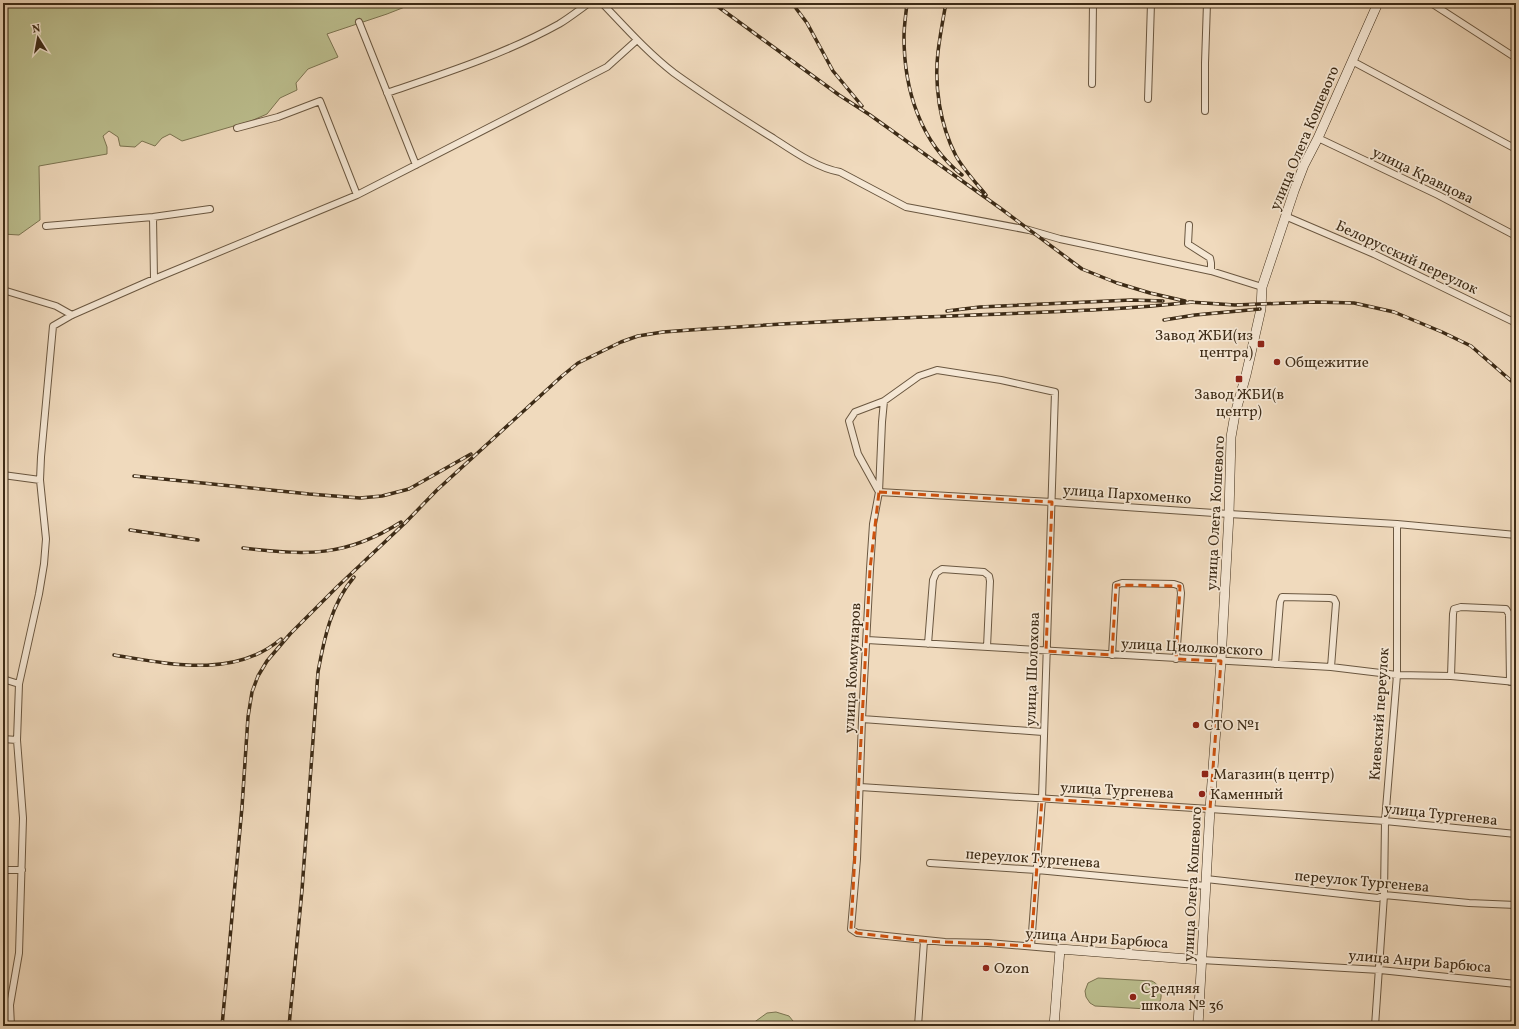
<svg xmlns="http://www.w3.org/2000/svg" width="1519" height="1029" viewBox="0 0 1519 1029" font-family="Vollkorn,serif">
  <rect width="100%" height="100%" fill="#f0dabd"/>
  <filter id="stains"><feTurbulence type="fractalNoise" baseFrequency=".005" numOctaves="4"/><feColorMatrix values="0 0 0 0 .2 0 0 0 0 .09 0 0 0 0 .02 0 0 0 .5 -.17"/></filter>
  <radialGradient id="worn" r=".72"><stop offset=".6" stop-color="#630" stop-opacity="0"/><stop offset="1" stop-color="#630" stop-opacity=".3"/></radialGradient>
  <!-- green -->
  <path fill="#bcbf8f" stroke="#7c7552" d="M 3,3 L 415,3 L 387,14 L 327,34 L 338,57 L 308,69 L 296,83 L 297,90 L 280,98 L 267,114 L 251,121 L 182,141 L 170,134 L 162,138 L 155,146 L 142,141 L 135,147 L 120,146 L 118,137 L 109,131 L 103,136 L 107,147 L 107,154 L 39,166 L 40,220 L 19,235 L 3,234 Z
    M 1098,978 L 1152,981 C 1162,986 1164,998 1157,1006 L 1148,1009 L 1095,1006 L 1090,1003 L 1086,997 L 1085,991 L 1088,983 Z
    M 776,1012 L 789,1016 L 797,1026 L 749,1026 L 767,1013 Z"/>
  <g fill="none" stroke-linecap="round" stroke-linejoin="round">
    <defs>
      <path id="street" d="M 602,3 C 625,27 648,53 674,73 C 706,96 739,117 773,138 C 793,151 817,168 840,172 L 906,207 L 1029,230 L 1060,239 L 1211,271 L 1262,287
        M 1431,3 L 1516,58
        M 359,22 L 416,165
        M 1352,61 L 1516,149
        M 1092,84 L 1093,3
        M 387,93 C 446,73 505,54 559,24 C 569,18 579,10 589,3
        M 1148,99 L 1151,3
        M 1205,111 L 1205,63 L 1207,3
        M 237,128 L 278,117 L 320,101 L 357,195
        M 1318,138 L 1438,195 L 1516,236
        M 1285,216 L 1374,254 L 1516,323
        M 153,217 L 154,279
        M 1189,225 L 1188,244 L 1210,258 L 1211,263 L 1211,271
        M 46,226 L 153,217 L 210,209
        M 3,290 L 56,306 L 72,315
        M 884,401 L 882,422 L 879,492 L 1052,502 L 1229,514 L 1397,524 L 1516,535
        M 3,475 L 40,480
        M 867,640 L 1331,667 L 1397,675 L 1451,676 L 1516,682
        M 928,644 L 933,580 L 936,573 L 942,569 L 984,572 L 989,576 L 990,581 L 987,647
        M 1112,655 L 1116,585 L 1122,583 L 1174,584 L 1180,586 L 1181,593 L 1176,659
        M 1275,664 L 1280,602 L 1282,597 L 1330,598 L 1334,599 L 1336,603 L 1331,667
        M 1451,676 L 1453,614 L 1454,609 L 1461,607 L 1506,609 L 1509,614 L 1510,682
        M 3,679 L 19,684
        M 862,719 L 1043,732
        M 3,739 L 17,740
        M 860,787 L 1210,809 L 1385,821 L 1516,834
        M 930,863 L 1037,870 L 1206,886
        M 3,870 L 22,870
        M 1206,879 L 1378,898 L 1384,895 L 1469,903 L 1516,905
        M 1031,946 L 1042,799 L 1055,392 L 1001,380 L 937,370 L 919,376 L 884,401 L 855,412 L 849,421 L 858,454 L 879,492 L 873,524 L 870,569 L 862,719 L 857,859 L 851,929 L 857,933 L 945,942 L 988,943 L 1060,949
        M 1201,960 L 1380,970 L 1516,984
        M 11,1026 L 10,1005 L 19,953 L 23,818 L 17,740 L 19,684 L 39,594 L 44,564 L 46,539 L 40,480 L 41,457 L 53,326 L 72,315 L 154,279 L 357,195 L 607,67 L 637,40
        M 918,1026 L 924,941
        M 1375,1026 L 1384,895 L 1385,821 L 1397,675 L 1397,524"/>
      <path id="secondary" d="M 1054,1026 L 1060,949 L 1201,960
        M 1198,1026 L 1210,809 L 1221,661 L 1229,514 L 1231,437 L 1235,414 L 1246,375 L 1261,309 L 1262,287 L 1294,191 L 1304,165 L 1318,138 L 1378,3"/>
    </defs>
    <!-- street casing -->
    <use href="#street" stroke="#6a5740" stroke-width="8"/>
    <!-- secondary casing -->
    <use href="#secondary" stroke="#3d2b16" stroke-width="10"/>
    <!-- street -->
    <use href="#street" stroke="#f5e7d4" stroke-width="6"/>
    <!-- secondary -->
    <use href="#secondary" stroke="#f5e7d4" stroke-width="9"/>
    <defs>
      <path id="rail" d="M 713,3 L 839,95 L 870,115 L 1000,208 L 1082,269 L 1117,283 L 1150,293 L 1185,301
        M 792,3 L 807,23 L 833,71 L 862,106
        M 907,3 C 906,14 904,25 904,37 C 904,89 920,142 962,175
        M 946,3 C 943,19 940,35 938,52 C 934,86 940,125 956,156 C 964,170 976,183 986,195
        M 1189,302 L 1235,305 L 1314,302 L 1354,303 L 1394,312 L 1442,332 L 1471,346 L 1516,385
        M 947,311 L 980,307 L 1131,300 L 1163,301
        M 1164,320 L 1195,315 L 1260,309
        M 134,476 L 309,494 L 360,498 L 382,496 L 409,489 L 471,454
        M 130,530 L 198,540
        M 243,548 C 304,556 347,557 401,522
        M 114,655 C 169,664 234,679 281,639
        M 222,1026 L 242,807 L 248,717 L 252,692 L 258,676 L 267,661 L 290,634 L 337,587 L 405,523 L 437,490 L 562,376 L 578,363 L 621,342 L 638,336 L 663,332 C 767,324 871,319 975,315 C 1048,312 1121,310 1193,302
        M 289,1026 L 302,890 L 318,672 C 324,639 331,604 354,577"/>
    </defs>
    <!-- rail casing -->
    <use href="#rail" stroke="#3d2b16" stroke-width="3.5"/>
    <!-- rail -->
    <use href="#rail" stroke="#f5e7d4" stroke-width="2" stroke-dasharray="6" stroke-linecap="butt"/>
  </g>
  <!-- marked area -->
  <path fill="none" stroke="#ce520e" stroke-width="3" stroke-dasharray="8 5" stroke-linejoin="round" d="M 879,492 L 1052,502 L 1046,651 L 1112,655 L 1116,585 L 1180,586 L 1176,659 L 1221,661 L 1210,809 L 1042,799 L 1031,946 L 924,941 L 857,933 L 851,929 L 870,569 Z"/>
  <!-- markers -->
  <g fill="#8f2418" stroke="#f5e7d4" stroke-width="1.5">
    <rect x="1257" y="340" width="8" height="8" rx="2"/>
    <circle cx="1277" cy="362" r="4"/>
    <rect x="1235" y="375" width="8" height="8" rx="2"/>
    <circle cx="1196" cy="725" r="4"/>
    <rect x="1201" y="770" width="8" height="8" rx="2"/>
    <circle cx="1202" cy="794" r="4"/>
    <circle cx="986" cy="968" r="4"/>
    <circle cx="1133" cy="997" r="4"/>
  </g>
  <g text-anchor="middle" stroke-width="3.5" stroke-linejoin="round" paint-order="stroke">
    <!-- street labels -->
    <g font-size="15" fill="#3d2b16" stroke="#f5e7d4">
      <text transform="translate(1304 138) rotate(-67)" y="5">улица Олега Кошевого</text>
      <text transform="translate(1423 175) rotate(26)" y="5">улица Кравцова</text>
      <text transform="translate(1407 257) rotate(25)" y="5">Белорусский переулок</text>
      <text transform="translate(1127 494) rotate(4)" y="5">улица Пархоменко</text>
      <text transform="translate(1215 513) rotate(-87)" y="5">улица Олега Кошевого</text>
      <text transform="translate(1192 647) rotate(3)" y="5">улица Циолковского</text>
      <text transform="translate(852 668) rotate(-87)" y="5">улица Коммунаров</text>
      <text transform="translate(1032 669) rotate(-88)" y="5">улица Шолохова</text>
      <text transform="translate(1379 714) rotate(-86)" y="5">Киевский переулок</text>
      <text transform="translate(1117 790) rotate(3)" y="5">улица Тургенева</text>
      <text transform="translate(1441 814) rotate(6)" y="5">улица Тургенева</text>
      <text transform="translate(1033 858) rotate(4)" y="5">переулок Тургенева</text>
      <text transform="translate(1362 881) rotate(5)" y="5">переулок Тургенева</text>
      <text transform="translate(1192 884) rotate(-87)" y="5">улица Олега Кошевого</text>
      <text transform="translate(1097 938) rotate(4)" y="5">улица Анри Барбюса</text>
      <text transform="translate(1420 961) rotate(5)" y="5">улица Анри Барбюса</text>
    </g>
    <!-- poi labels -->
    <g font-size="15" fill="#3d2b16" stroke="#f5e7d4" text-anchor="start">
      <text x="1253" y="340" text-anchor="end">Завод ЖБИ(из<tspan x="1253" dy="17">центра)</tspan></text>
      <text x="1285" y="367">Общежитие</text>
      <text x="1239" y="399" text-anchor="middle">Завод ЖБИ(в<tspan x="1239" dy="17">центр)</tspan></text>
      <text x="1204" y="730">СТО №1</text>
      <text x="1213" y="779">Магазин(в центр)</text>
      <text x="1210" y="799">Каменный</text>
      <text x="994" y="973">Ozon</text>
      <text x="1141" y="993">Средняя<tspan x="1141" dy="17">школа № 36</tspan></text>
    </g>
  </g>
  <!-- margin -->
  <rect width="1519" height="1029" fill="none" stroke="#f0dabd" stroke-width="16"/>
  <rect x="4" y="4" width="1511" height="1021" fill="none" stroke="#3d2b16" stroke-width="2"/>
  <rect x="8" y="8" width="1503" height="1013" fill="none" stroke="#3d2b16"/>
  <!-- north arrow -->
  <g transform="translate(38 38) rotate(349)" stroke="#f5e7d4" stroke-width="3" paint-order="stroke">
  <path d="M0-3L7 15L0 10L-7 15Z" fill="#3d2b16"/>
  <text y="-6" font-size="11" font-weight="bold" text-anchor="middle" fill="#3d2b16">N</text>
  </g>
  <rect width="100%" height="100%" filter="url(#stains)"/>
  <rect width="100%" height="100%" fill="url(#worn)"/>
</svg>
